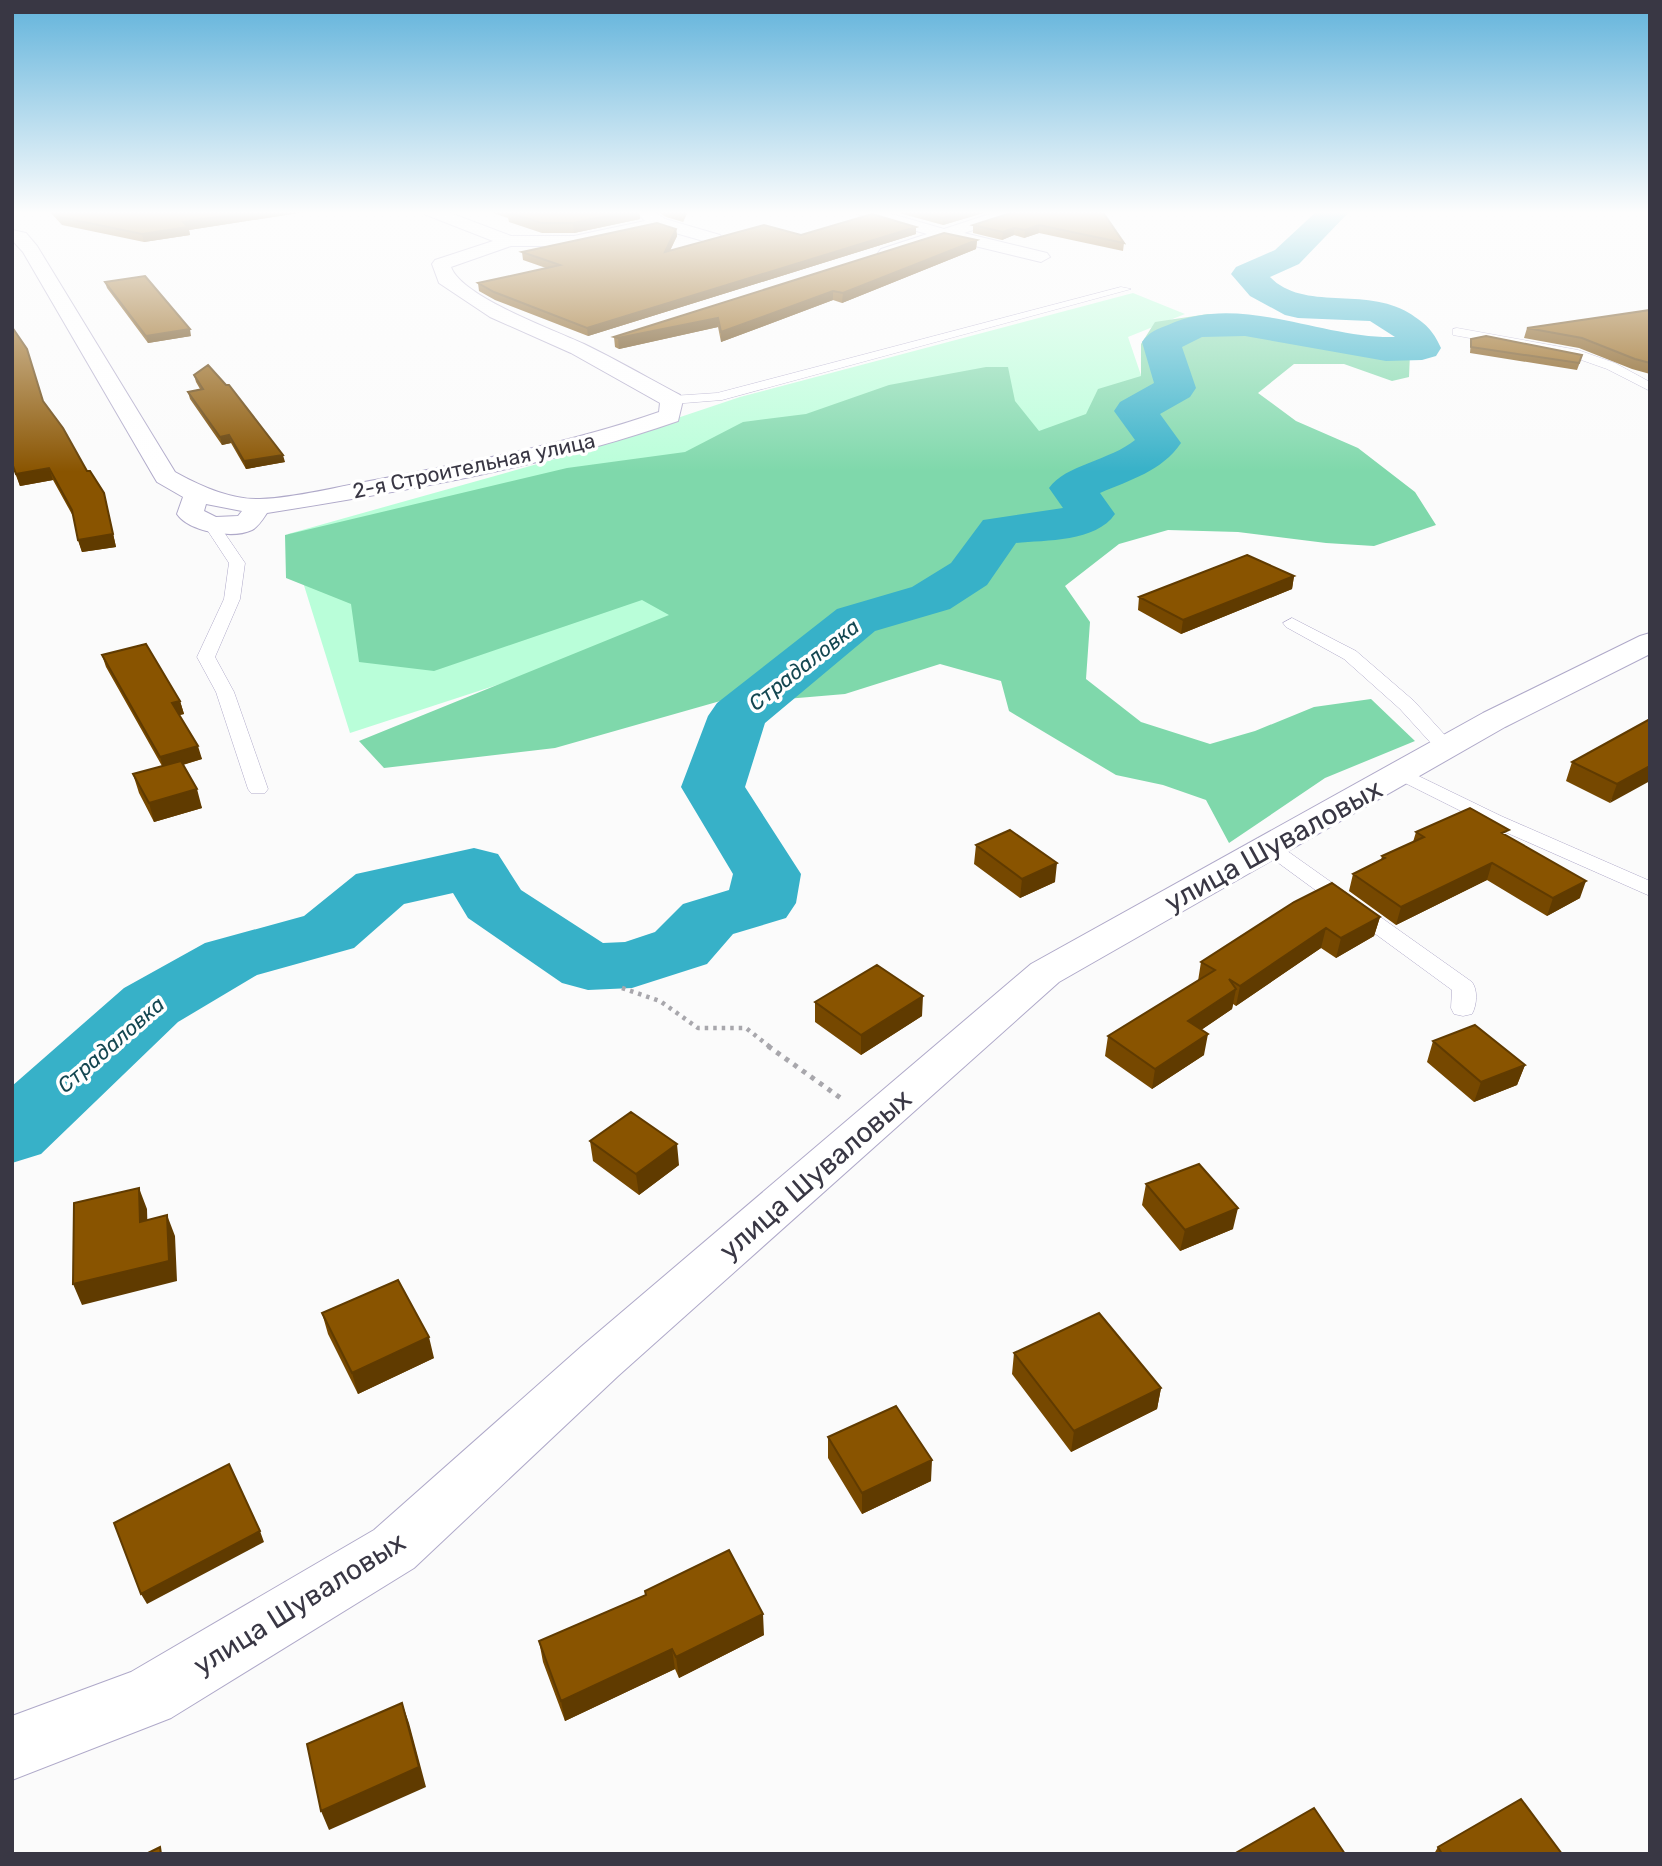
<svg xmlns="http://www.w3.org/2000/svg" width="1662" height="1866" viewBox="0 0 1662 1866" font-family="Rubik,sans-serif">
  <rect width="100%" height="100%" fill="#fbfbfb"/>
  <!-- green -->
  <path fill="#b9fed9" d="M 1133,293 L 1185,314 L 1128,337 L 1144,384 L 1112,432 L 638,639 L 350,733 L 288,534 L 555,459 L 740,397 Z"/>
  <!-- forest -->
  <path fill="#7fd8ab" d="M 1208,314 L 1345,336 L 1410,354 L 1409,377 L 1392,381 L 1344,364 L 1294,364 L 1258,393 L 1296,421 L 1358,448 L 1415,492 L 1436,525 L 1374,546 L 1326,543 L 1238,532 L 1168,530 L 1119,544 L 1065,586 L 1090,622 L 1086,679 L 1141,722 L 1210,744 L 1255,731 L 1314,707 L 1371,699 L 1415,741 L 1325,778 L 1229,843 L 1206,800 L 1163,785 L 1116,775 L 1009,711 L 1001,681 L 940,664 L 845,694 L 786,699 L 759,690 L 555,748 L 384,768 L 359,741 L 669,615 L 642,600 L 434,671 L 359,662 L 351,604 L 286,578 L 285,535 L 567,468 L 685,452 L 743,422 L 806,414 L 889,385 L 986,367 L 1008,367 L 1015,401 L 1039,431 L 1086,414 L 1098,389 L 1141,376 L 1141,344 L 1155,322 Z"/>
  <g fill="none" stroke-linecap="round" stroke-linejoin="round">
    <!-- river -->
    <path fill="#37b1c8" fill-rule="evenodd" d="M 1317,211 L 1350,211 L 1299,264 L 1270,277 C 1304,312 1365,286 1409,313 C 1425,323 1433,330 1441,348 L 1436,356 L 1422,360 L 1386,361 L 1245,336 L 1202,337 L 1182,347 L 1196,388 L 1190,397 L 1160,414 L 1181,443 C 1162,471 1130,480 1100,493 L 1115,514 C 1096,542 1046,540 1016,543 L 987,585 L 950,609 L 875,631 L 765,723 L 745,787 L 801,874 L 796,903 L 786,918 L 733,934 L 707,964 L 632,988 L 588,990 L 562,983 L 468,918 L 453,893 L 404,904 L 354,948 L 257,975 L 178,1022 L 41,1154 L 12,1163 L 12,1086 L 124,988 L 205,943 L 304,916 L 356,874 L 474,848 L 498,854 L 521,890 L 603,943 L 625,942 L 655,932 L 683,904 L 729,890 L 733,874 L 681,787 L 708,716 L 717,703 L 837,609 L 912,587 L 951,563 L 983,520 L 1063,508 L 1049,488 C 1065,465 1111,460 1135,440 L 1114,411 L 1120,402 L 1154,383 L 1142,342 C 1149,332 1157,329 1168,325 C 1239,292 1322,339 1395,337 L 1370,321 L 1298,318 L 1285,315 L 1250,296 L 1231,274 L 1236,267 L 1275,250 Z"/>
    <defs>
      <path id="lane" d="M 1121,287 L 1131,289 L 722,400 L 672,404 L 665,400 L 672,396 L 717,393 Z
        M 1457,328 L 1578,350 L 1615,363 L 1650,382 L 1650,391 L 1607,369 L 1570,356 L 1453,335 L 1453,329 Z
        M 212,520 L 217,522 L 245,563 L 240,599 L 215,657 L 234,692 L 268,789 L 265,793 L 251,793 L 248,789 L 216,692 L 197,657 L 224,599 L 229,563 L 204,525 Z
        M 1292,618 L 1356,651 L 1414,701 L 1453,744 L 1456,748 L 1453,752 L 1439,752 L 1400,709 L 1344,659 L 1286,627 L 1283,623 Z
        M 1400,767 L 1501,816 L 1650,881 L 1650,896 L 1487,824 L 1393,777 L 1390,773 L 1393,769 Z
        M 1269,841 L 1276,843 L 1472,982 C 1478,990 1477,1005 1472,1014 L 1463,1016 L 1454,1014 L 1451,1008 L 1452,990 L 1262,851 L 1258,847 L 1262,843 Z"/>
      <path id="street" d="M 422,211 L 445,211 L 511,236 L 574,236 L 645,221 L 635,211 L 653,211 L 665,219 L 720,235 L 723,239 L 720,243 L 714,244 L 658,228 L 574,246 L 511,246 L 451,267 C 462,297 554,330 584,344 C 617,360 648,378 680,395 L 683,400 L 678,421 C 546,467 405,491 267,513 C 263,519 258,527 252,530 C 233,539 189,532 177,514 L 183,497 L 157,482 L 154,477 L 23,252 L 12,240 L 12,230 L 26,233 L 37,246 L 175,472 C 200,486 231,500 260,499 C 295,498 341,486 375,480 C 471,462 567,444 659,412 L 660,403 L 571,353 L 490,317 L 439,283 L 432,264 L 435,260 L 493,241 L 424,214 ZM 206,504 L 242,511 L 238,516 L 216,517 L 204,511 Z
        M 855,211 L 881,211 L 944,229 L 999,211 L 1023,211 L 1021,214 L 964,233 L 1047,253 L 1050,257 L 1041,262 L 946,239 L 887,258 L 881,257 L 878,253 L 881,249 L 927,234 L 857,214 Z
        M 1650,633 L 1650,654 L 1505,727 L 1059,982 L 618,1376 L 414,1568 L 171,1718 L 12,1780 L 12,1716 L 131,1672 L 374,1530 L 582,1346 L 1031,964 L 1483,713 L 1640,636 Z"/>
    </defs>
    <!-- lane casing -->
    <use href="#lane" stroke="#afa9c9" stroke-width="1"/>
    <!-- street casing -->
    <use href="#street" stroke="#afa9c9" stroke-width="2"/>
    <!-- path-far1 -->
    <path stroke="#a8a7ac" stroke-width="4.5" stroke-dasharray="3.5 5" stroke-linecap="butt" d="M 622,988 L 660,1001 L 698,1028 L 746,1028 L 770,1047"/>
    <!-- path -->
    <path stroke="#a8a7ac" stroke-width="5" stroke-dasharray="4.5 6" stroke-linecap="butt" d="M 768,1046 L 842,1099"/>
    <!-- lane -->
    <use href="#lane" fill="#fff" fill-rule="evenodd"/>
    <!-- street -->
    <use href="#street" fill="#fff" fill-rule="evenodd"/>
  </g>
  <!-- wall -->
  <path fill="#764800" d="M 43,211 L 311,211 L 189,230 L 190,235 L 144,242 L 62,225 L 50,212 Z
    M 487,211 L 639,211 L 640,219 L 574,233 L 542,233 L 509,222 L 508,218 Z
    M 657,211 L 688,211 L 683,222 L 666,217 Z
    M 899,211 L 990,211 L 943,225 L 899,213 Z
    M 1017,211 L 1124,243 L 1123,251 L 1039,233 L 1024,238 L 1014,235 L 1002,240 L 973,233 L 973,225 Z
    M 916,227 L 916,234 L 588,336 L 495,300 L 479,291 L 478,283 L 546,268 L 523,260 L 522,252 L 676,229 L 677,236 L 670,251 L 801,235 Z
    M 977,240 L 976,249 L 842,303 L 833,300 L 721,342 L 718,327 L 619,349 L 615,347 L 614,337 Z
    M 105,282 L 191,336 L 148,343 L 107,288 Z
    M 1650,310 L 1650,374 L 1632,369 L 1579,348 L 1524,338 L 1527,328 Z
    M 12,327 L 43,401 L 87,471 L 104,493 L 116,547 L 82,552 L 78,540 L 74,518 L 53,480 L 20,486 L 12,465 Z
    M 1471,339 L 1580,362 L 1577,370 L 1470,353 Z
    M 194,375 L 285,462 L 246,469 L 231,443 L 222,445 L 190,399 L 188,392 L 200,389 L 196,382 Z
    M 1294,576 L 1292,589 L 1181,634 L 1138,610 L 1139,597 Z
    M 102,655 L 180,701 L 184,714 L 179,715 L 202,759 L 183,765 L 202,808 L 154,822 L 139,793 L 133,774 L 162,766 L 106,667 Z
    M 1650,719 L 1610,803 L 1566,781 L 1572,762 Z
    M 1416,832 L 1507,836 L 1580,898 L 1547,916 L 1487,880 L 1396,925 L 1349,891 L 1353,874 L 1381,860 L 1382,856 L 1413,842 Z
    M 976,845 L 1055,882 L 1020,898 L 974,864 Z
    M 1294,902 L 1380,917 L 1374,936 L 1336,958 L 1321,948 L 1236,1006 L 1233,1004 L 1232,1009 L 1201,1030 L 1204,1055 L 1152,1089 L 1105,1056 L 1108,1036 L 1198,981 L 1201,962 Z
    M 815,1002 L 922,1016 L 861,1055 L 815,1022 Z
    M 1433,1041 L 1525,1065 L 1517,1085 L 1474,1102 L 1427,1062 Z
    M 590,1141 L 679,1165 L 639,1195 L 593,1161 Z
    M 1146,1184 L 1233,1229 L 1180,1251 L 1142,1205 Z
    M 322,1313 L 434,1358 L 358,1394 L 328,1334 Z
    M 1014,1353 L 1161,1388 L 1157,1409 L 1071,1452 L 1012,1374 Z
    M 828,1437 L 931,1481 L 862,1514 L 828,1458 Z
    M 645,1591 L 764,1635 L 679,1678 L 675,1669 L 565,1721 L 543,1662 L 539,1641 L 645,1595 Z
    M 1438,1847 L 1562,1854 L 1434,1854 Z"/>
  <!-- shaded-wall -->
  <path fill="#603b00" d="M 259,211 L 311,211 L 189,230 L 190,235 L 144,242 L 142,234 L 183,222 Z
    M 631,211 L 639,211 L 640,219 L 574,233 L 573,223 Z
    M 683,211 L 688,211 L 683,222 Z
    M 966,211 L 990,211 L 943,225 L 943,218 Z
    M 1039,225 L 1039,233 L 1024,238 L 1025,230 Z
    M 916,227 L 916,234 L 588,336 L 587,328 Z
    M 1014,228 L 1014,235 L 1002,240 L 1003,232 Z
    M 676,229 L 677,236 L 665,260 L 665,252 Z
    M 977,240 L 976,249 L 842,303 L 843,293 Z
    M 833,291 L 833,300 L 721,342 L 721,332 Z
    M 718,318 L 718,327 L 619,349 L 618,338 Z
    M 190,329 L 191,336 L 148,343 L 146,336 Z
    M 229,435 L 231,443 L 222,445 L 220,437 Z
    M 283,455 L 285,462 L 246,469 L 244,461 Z
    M 49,468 L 53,480 L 20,486 L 16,474 Z
    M 104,493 L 116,547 L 82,552 L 78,540 Z
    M 1294,576 L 1292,589 L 1181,634 L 1183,620 Z
    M 180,701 L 184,714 L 176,716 L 172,703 Z
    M 198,746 L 202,759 L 164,770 L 160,757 Z
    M 1650,766 L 1650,781 L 1610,803 L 1617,784 Z
    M 197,789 L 202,808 L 154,822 L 149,803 Z
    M 1057,863 L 1055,882 L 1020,898 L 1022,879 Z
    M 1492,863 L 1487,880 L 1396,925 L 1401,907 Z
    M 1586,881 L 1580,898 L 1547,916 L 1553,898 Z
    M 1380,917 L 1374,936 L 1336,958 L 1341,938 Z
    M 1326,928 L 1321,948 L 1236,1006 L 1240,986 Z
    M 1236,989 L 1232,1009 L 1185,1041 L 1188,1021 Z
    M 923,996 L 922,1016 L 861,1055 L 861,1035 Z
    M 1208,1034 L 1204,1055 L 1152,1089 L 1155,1069 Z
    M 1525,1065 L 1517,1085 L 1474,1102 L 1481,1082 Z
    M 677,1144 L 679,1165 L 639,1195 L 636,1174 Z
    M 139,1188 L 147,1209 L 148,1243 L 140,1222 Z
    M 1238,1208 L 1233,1229 L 1180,1251 L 1185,1230 Z
    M 167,1215 L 175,1236 L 177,1281 L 82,1305 L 73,1284 Z
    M 429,1337 L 434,1358 L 358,1394 L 352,1373 Z
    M 1161,1388 L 1157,1409 L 1071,1452 L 1074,1431 Z
    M 932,1460 L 931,1481 L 862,1514 L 862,1493 Z
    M 260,1531 L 264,1542 L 147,1604 L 141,1594 Z
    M 763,1614 L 764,1635 L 679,1678 L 676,1657 Z
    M 672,1649 L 675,1669 L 565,1721 L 561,1701 Z
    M 402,1703 L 409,1723 L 426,1787 L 329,1830 L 321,1811 Z"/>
  <!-- building -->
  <path fill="#895400" stroke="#603b00" stroke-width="2" d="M 54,211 L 259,211 L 183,222 L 188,227 L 142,234 L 60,217 Z
    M 512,211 L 631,211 L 573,223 L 541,223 L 507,212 Z
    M 917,211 L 966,211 L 943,218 Z
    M 1017,211 L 1102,211 L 1124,243 L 1039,225 L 1025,230 L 1014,228 L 1003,232 L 973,225 Z
    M 872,214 L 916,227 L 587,328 L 494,292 L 478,283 L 560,265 L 522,252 L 657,223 L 676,229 L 665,252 L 764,225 L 801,235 Z
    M 944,233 L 977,240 L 843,293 L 833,291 L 721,332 L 718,318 L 618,338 L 614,337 Z
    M 145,276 L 190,329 L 146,336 L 105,282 Z
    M 1650,310 L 1650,363 L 1635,359 L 1582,338 L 1527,328 Z
    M 12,327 L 27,349 L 43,401 L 63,428 L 87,471 L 90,471 L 104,493 L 113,534 L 78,540 L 72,510 L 49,468 L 16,474 L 12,463 Z
    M 1486,336 L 1582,355 L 1579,363 L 1471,347 L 1471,339 Z
    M 208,365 L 226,385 L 229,385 L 283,455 L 244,461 L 229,435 L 220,437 L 188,392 L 203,389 L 194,375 Z
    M 1247,555 L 1294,576 L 1183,620 L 1139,597 Z
    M 146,644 L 180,701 L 172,703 L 198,746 L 160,757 L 102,655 Z
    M 1650,719 L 1650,766 L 1617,784 L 1572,762 Z
    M 181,761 L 197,789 L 149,803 L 133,774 Z
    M 1470,808 L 1509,830 L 1502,833 L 1586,881 L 1553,898 L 1492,863 L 1401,907 L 1353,874 L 1385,858 L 1382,856 L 1424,837 L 1416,832 Z
    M 1010,830 L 1057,863 L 1022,879 L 976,845 Z
    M 1332,883 L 1380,917 L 1341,938 L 1326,928 L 1240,986 L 1229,979 L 1236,989 L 1188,1021 L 1208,1034 L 1155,1069 L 1108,1036 L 1215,970 L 1201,962 L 1294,902 Z
    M 877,965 L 923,996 L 861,1035 L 815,1002 Z
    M 1475,1025 L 1525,1065 L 1481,1082 L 1433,1041 Z
    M 631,1112 L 677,1144 L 636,1174 L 590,1141 Z
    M 1199,1164 L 1238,1208 L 1185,1230 L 1146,1184 Z
    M 139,1188 L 140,1222 L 167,1215 L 169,1261 L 73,1284 L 74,1203 Z
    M 398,1280 L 429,1337 L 352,1373 L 322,1313 Z
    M 1099,1313 L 1161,1388 L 1074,1431 L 1014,1353 Z
    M 896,1406 L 932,1460 L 862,1493 L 828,1437 Z
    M 229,1464 L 260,1531 L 141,1594 L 114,1523 Z
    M 729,1550 L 763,1614 L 676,1657 L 672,1649 L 561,1701 L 539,1641 L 646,1595 L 645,1591 Z
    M 402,1703 L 419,1767 L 321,1811 L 307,1744 Z
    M 1521,1799 L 1562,1854 L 1442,1854 L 1438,1847 Z
    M 1314,1808 L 1345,1854 L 1234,1854 Z
    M 160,1847 L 161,1854 L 146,1854 Z"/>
  <!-- sky -->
  <linearGradient id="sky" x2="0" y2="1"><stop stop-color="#61b3db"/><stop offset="0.45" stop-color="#fdfdfd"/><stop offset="1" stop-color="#fdfdfd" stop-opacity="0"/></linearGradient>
  <rect width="1662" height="472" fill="url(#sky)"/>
  <g text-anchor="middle" stroke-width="7" stroke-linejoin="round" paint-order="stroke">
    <!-- far-street labels -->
    <g font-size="21" fill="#393744" stroke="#fff">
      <text transform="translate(474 466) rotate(-12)" y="7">2-я Строительная улица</text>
    </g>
    <!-- far-water labels -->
    <g font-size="21" font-style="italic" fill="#144751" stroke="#fff">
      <text transform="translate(804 665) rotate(-38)" y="7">Страдаловка</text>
      <text transform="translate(111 1045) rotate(-41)" y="7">Страдаловка</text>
    </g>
    <!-- near-street labels -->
    <g font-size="28" fill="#393744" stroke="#fff">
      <text transform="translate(1273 845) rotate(-29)" y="10">улица Шуваловых</text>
      <text transform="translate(815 1174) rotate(-41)" y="10">улица Шуваловых</text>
      <text transform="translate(299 1603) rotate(-32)" y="10">улица Шуваловых</text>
    </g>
  </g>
  <!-- border -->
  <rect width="1662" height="1866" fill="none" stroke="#393744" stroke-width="28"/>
</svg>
